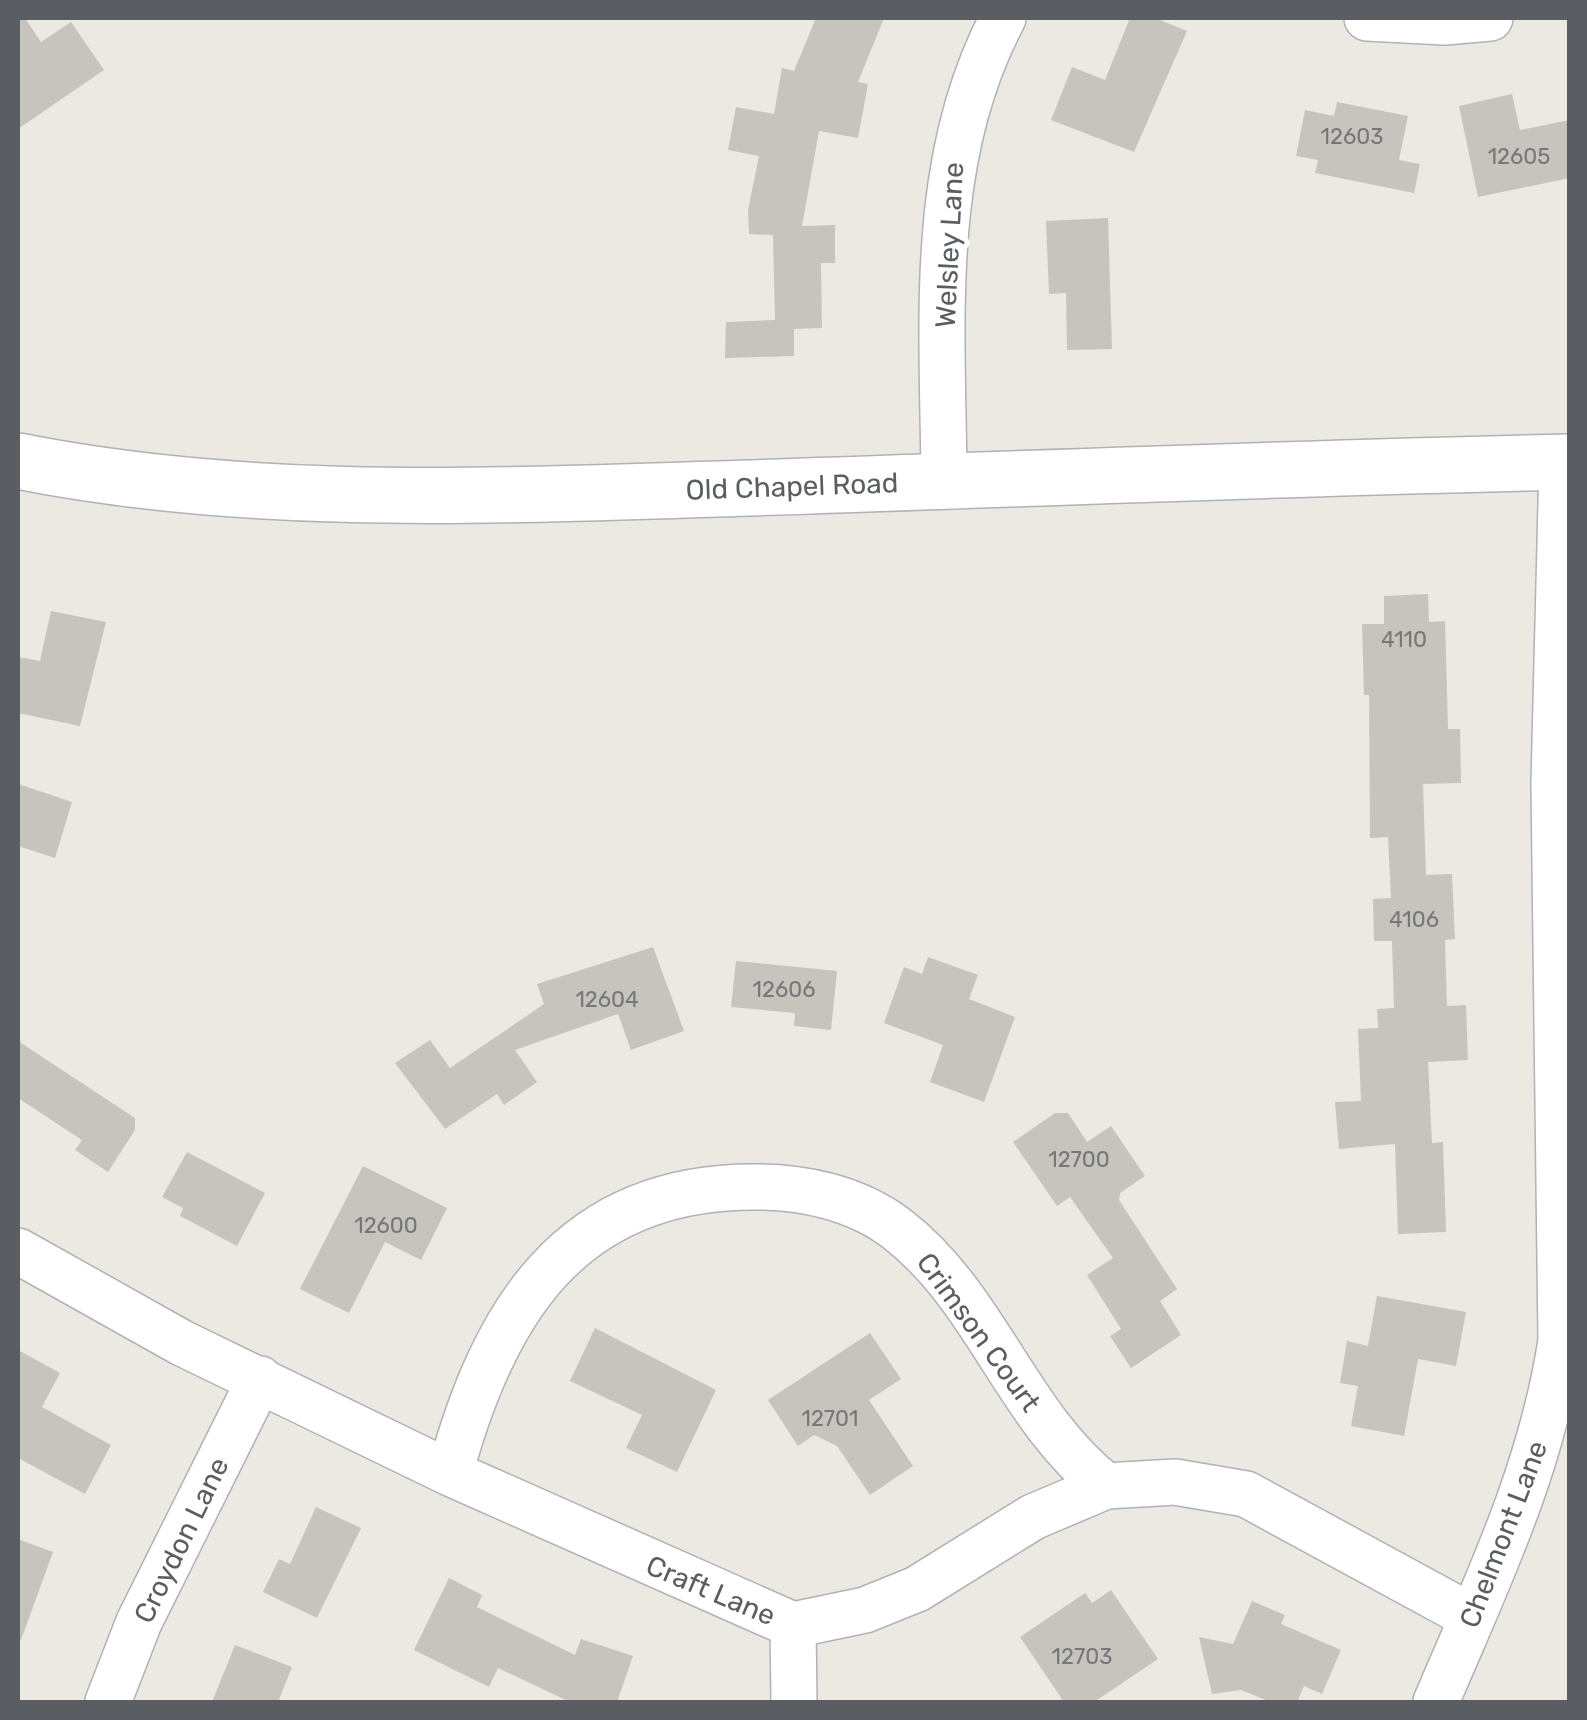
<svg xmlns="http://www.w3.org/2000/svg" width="1587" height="1720" viewBox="0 0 1587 1720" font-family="Rubik,sans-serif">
  <rect width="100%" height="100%" fill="#ebe9e2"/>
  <!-- building -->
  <path fill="#c7c4be" d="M 18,18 L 25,18 L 41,42 L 71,22 L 104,70 L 18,129 Z
    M 816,18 L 884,18 L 858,82 L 868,84 L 858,138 L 819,131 L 802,226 L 835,225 L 835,263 L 821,263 L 822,328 L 794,329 L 794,356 L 725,358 L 726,322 L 775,320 L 773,235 L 749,234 L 748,210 L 759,156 L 728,150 L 736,107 L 774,114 L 782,68 L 794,71 Z
    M 1130,18 L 1155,18 L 1187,31 L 1134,152 L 1051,120 L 1072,67 L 1105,80 Z
    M 1512,94 L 1520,130 L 1570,120 L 1570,178 L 1478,197 L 1459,106 Z
    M 1337,102 L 1408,116 L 1399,160 L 1420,164 L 1414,193 L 1315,173 L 1318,160 L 1296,156 L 1305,110 L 1334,116 Z
    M 1108,218 L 1112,349 L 1067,350 L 1066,293 L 1049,294 L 1046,221 Z
    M 1428,594 L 1429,622 L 1445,621 L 1448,729 L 1460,729 L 1461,783 L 1423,784 L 1426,875 L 1452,874 L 1455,939 L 1445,940 L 1447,1006 L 1466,1005 L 1468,1060 L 1428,1062 L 1432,1143 L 1443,1142 L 1446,1232 L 1398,1234 L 1395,1144 L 1339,1149 L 1335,1102 L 1361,1101 L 1358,1029 L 1378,1028 L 1377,1009 L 1394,1008 L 1392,941 L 1374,941 L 1373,899 L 1391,898 L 1388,837 L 1370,838 L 1369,695 L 1364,695 L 1362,624 L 1384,624 L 1384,596 Z
    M 51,611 L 106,622 L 80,726 L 18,713 L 18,657 L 40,661 Z
    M 18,784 L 72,802 L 55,858 L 18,846 Z
    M 653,947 L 684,1031 L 631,1050 L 618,1014 L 515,1050 L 537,1082 L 504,1105 L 497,1094 L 445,1129 L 395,1063 L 430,1040 L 450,1068 L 544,1004 L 537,984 Z
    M 928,957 L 978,975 L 969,999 L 1015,1017 L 984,1102 L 930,1082 L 943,1045 L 884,1023 L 904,967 L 922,974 Z
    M 736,961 L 837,971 L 831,1030 L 794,1026 L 795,1013 L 731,1007 Z
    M 18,1041 L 135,1118 L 135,1130 L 108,1172 L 75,1150 L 82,1140 L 18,1098 Z
    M 1055,1113 L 1068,1113 L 1087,1142 L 1111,1126 L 1145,1176 L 1120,1193 L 1119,1200 L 1177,1289 L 1160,1301 L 1181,1335 L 1131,1368 L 1110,1336 L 1121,1329 L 1087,1275 L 1113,1258 L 1070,1197 L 1057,1206 L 1013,1142 Z
    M 187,1152 L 265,1193 L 237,1246 L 180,1216 L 183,1208 L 162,1197 Z
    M 363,1166 L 447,1208 L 421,1260 L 385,1242 L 349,1313 L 300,1289 Z
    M 1377,1296 L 1466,1312 L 1456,1366 L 1418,1359 L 1404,1436 L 1351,1426 L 1358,1386 L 1340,1383 L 1347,1341 L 1368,1346 Z
    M 595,1328 L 716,1390 L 677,1472 L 626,1448 L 642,1415 L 570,1381 Z
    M 870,1333 L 901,1379 L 869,1400 L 913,1466 L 870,1495 L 837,1446 L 814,1435 L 798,1446 L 768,1400 Z
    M 18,1350 L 60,1373 L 42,1407 L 111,1445 L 85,1494 L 18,1458 Z
    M 316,1507 L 361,1528 L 317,1618 L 263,1592 L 279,1559 L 290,1564 Z
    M 18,1539 L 53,1552 L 21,1640 L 18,1639 Z
    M 449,1578 L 482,1595 L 477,1607 L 575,1655 L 581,1639 L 633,1656 L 617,1702 L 570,1702 L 498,1668 L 489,1687 L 414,1650 Z
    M 1111,1590 L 1158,1659 L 1094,1702 L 1064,1702 L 1020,1637 L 1085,1593 L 1092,1603 Z
    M 1252,1601 L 1285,1615 L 1281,1624 L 1341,1650 L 1322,1694 L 1304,1686 L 1297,1702 L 1271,1702 L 1241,1690 L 1212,1694 L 1199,1637 L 1233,1644 Z
    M 235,1645 L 292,1667 L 278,1702 L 212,1702 Z"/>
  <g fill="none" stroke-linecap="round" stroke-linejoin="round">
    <defs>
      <path id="minor" d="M 1367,18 L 1445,22 L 1490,18
        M 944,482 C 943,325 927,161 1003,18
        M 18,1251 L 182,1343 L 450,1473 L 793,1625 L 865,1610 L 917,1589 L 1033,1517 L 1106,1486 L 1175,1482 L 1246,1494 L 1472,1617
        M 450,1473 C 493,1314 569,1187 753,1187 C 801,1186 857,1198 897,1229 C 986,1297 1018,1418 1106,1486
        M 793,1625 L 794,1702
        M 108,1702 L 139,1622 L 260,1379
        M 1436,1702 C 1487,1582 1541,1471 1561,1341 L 1554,783 L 1562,463"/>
      <path id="tertiary" d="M 18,461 C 249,507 484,496 718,489 C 1002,480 1286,468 1570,462"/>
    </defs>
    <!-- minor casing -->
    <use href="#minor" stroke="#afb2b6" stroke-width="48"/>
    <!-- tertiary casing -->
    <use href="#tertiary" stroke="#afb2b6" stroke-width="58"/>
    <!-- minor -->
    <use href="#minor" stroke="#fff" stroke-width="45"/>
    <!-- tertiary -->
    <use href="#tertiary" stroke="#fff" stroke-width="55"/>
  </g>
  <g text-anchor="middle" stroke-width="10" stroke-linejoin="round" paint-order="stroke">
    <!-- number labels -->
    <g font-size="22" fill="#757778">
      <text x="1352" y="144">12603</text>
      <text x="1519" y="164">12605</text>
      <text x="1404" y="647">4110</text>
      <text x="1414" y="927">4106</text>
      <text x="784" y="997">12606</text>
      <text x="607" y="1007">12604</text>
      <text x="1079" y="1167">12700</text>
      <text x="386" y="1233">12600</text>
      <text x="830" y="1426">12701</text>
      <text x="1082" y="1664">12703</text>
    </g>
    <!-- street labels -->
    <g font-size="28" fill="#5a5d61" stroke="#fff">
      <text transform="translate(949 245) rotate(-87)" y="10">Welsley Lane</text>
      <text transform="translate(792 486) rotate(-2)" y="10">Old Chapel Road</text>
      <text transform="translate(979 1332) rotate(54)" y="10">Crimson Court</text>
      <text transform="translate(1503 1534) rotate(-69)" y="10">Chelmont Lane</text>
      <text transform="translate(181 1540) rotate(-64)" y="10">Croydon Lane</text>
      <text transform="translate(711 1590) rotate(23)" y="10">Craft Lane</text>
    </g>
  </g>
  <!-- border -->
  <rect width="1587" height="1720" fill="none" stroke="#5a5d61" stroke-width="40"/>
</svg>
